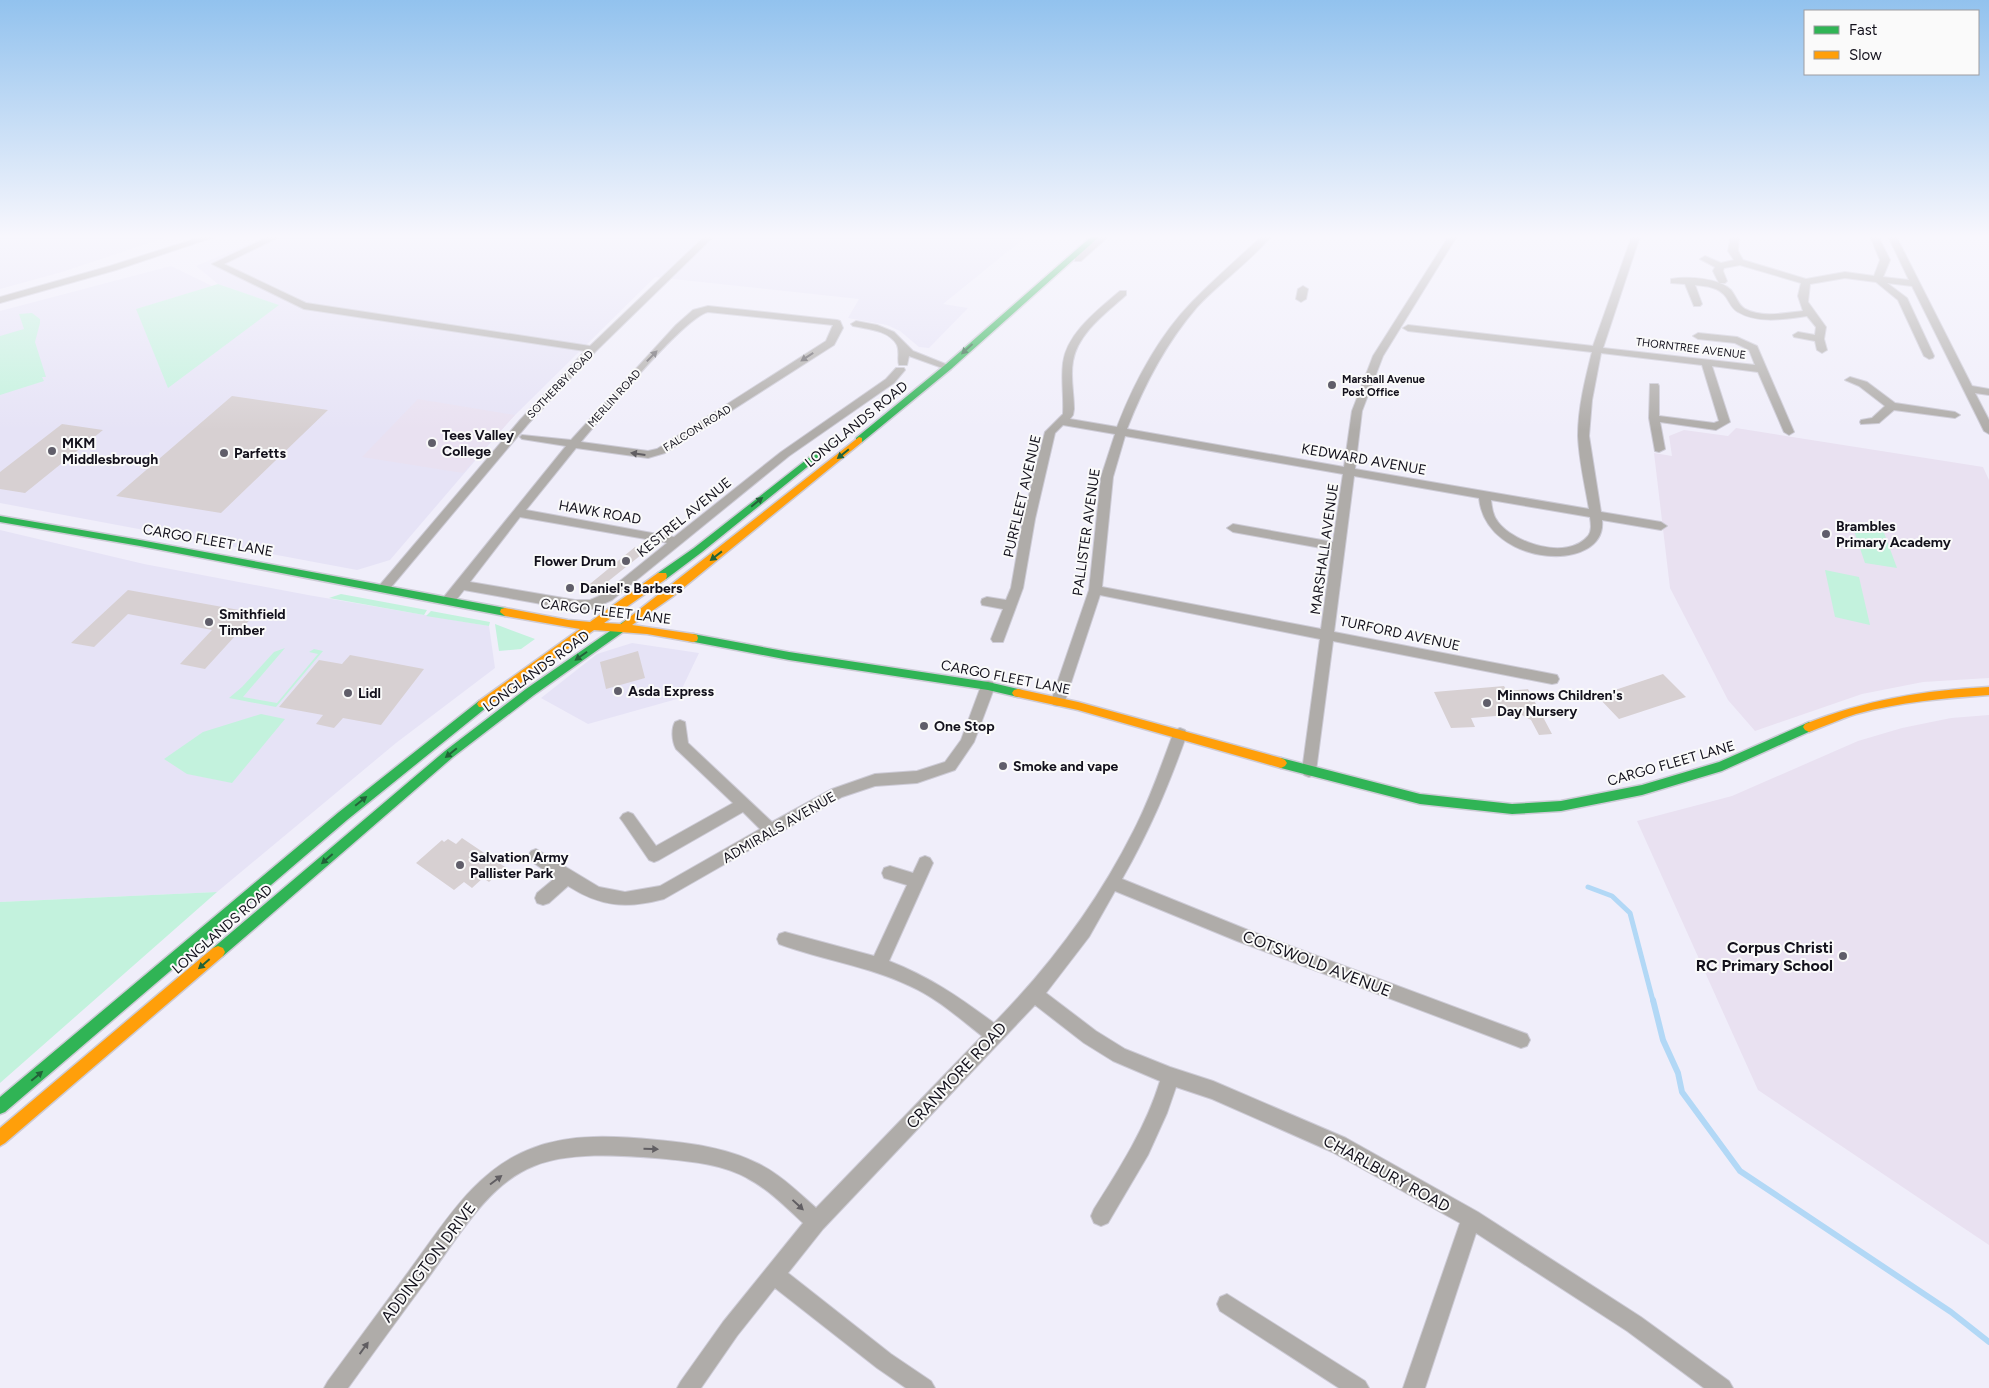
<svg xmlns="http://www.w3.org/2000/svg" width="1989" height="1388" viewBox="0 0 1989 1388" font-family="Figtree,sans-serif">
  <rect width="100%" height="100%" fill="#f0eefa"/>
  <!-- built -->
  <path fill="#e6e3f6" d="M 0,236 L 170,236 L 62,272 L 0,289 Z
    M 267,236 L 1027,236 L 943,304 L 968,308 L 929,348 L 919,347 L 900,331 L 887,325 L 848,318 L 859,299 L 655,277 L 510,420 L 390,560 L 357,570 L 0,503 L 0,311 L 171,266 L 212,286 L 137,309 L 278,305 L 218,284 L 196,266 Z
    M 0,530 L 144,564 L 308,595 L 489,626 L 495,668 L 396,743 L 217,892 L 0,902 Z
    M 632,643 L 699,653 L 677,699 L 588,724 L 541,698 L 597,654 Z"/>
  <!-- education -->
  <path fill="#e9e1f1" d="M 418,399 L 515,415 L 463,473 L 362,457 Z
    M 1736,428 L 1983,467 L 1989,480 L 1989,678 L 1923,682 L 1862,694 L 1755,731 L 1728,700 L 1670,588 L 1654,453 L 1672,456 L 1669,436 L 1684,430 L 1728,436 Z
    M 1989,715 L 1989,1245 L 1758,1090 L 1637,821 L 1732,796 L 1858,741 L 1902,728 L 1951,718 Z"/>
  <!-- green -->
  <path fill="#c3f2dd" d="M 218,284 L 279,305 L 168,388 L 136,309 Z
    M 32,313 L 40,319 L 40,323 L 35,342 L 46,377 L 42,377 L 44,381 L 0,395 L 0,336 L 24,329 L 19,314 Z
    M 1852,525 L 1883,530 L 1897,568 L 1865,563 Z
    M 1825,570 L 1859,577 L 1870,625 L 1835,617 Z
    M 341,594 L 427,610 L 424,615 L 329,598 Z
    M 431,611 L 490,622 L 489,626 L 426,616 Z
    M 495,624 L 535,639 L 521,649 L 499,651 Z
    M 285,648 L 243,697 L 277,703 L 318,654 L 309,652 L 314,649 L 323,651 L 276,707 L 229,698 L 242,687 L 274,652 Z
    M 261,714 L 285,719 L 232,783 L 187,774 L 164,759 L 203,732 Z
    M 217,892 L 0,1083 L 0,902 Z"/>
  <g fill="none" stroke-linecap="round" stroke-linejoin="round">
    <!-- stream-far1 -->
    <path stroke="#b2d8f6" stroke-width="5" d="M 1588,887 L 1612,896 L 1630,913 L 1653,1001"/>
    <!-- stream -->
    <path stroke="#b2d8f6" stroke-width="6" d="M 1653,1000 L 1663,1040 L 1678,1073 L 1682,1092 L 1740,1171 L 1951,1312 L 1989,1342"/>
  </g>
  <!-- building -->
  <path fill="#d7d0d2" d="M 232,396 L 328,410 L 221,513 L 116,496 Z
    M 62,424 L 103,430 L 25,493 L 0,489 L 0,472 Z
    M 635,547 L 641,555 L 591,595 L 585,588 Z
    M 128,590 L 256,613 L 205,669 L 180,664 L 212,630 L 128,614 L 94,647 L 71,643 Z
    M 638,651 L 645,678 L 606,689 L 600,662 Z
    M 350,655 L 424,669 L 381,725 L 343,718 L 334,728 L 316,724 L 323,715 L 279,707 L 319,660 L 342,664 Z
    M 1663,674 L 1686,697 L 1619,719 L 1597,696 Z
    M 1504,686 L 1507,691 L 1528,689 L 1552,734 L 1539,735 L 1531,720 L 1520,714 L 1471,718 L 1475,727 L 1451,728 L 1434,692 Z
    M 462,838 L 505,867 L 489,882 L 483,878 L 472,888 L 464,882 L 454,890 L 416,863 L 442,840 L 444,842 L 448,839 L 456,844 Z"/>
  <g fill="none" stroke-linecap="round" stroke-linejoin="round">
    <defs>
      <path id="street" d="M 204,236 L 217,236 L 116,270 L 0,303 L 0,297 L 110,266 Z
        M 270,236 L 281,236 L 224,264 L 306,303 L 590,346 L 705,236 L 714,236 L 596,351 L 528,424 L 387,592 L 379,592 L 377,589 L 379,586 L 520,420 L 585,351 L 304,309 L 212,264 Z
        M 1100,236 L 1109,236 L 1081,261 L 1075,261 L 1075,257 Z
        M 1262,236 L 1271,236 C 1250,262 1220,282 1197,307 C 1166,343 1144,385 1127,429 L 1344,467 L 1352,411 L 1373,356 L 1449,236 L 1457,236 L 1383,356 L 1362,411 L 1355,469 L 1589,509 C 1585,485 1579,461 1578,436 C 1578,408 1585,380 1592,352 L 1408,331 L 1403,328 L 1408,325 L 1593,346 L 1632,236 L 1640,236 L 1603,348 L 1755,365 L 1749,350 L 1735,343 L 1698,339 L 1693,336 L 1698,333 L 1737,337 L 1757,346 L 1794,432 L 1789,435 L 1784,432 L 1758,372 L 1712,366 L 1730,422 L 1716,430 L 1660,422 L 1665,449 L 1659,452 L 1655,451 L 1649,418 L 1650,384 L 1658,384 L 1659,386 L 1659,416 L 1714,423 L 1719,421 L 1702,365 L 1601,353 L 1592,400 L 1589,436 L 1601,512 L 1661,522 L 1667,526 L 1661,530 L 1602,520 C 1608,574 1486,568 1479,498 L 1354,476 L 1334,632 L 1552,674 L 1557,675 L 1559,679 L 1557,683 L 1552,684 L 1333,641 L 1316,771 L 1314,775 L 1309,777 L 1304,775 L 1302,771 L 1320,639 L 1100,595 L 1065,701 L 1063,705 L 1058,706 L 1053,705 L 1051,701 L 1089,590 L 1101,477 L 1115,434 L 1063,425 L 1055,433 L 1035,519 L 1023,588 L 1003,642 L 993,642 L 991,639 L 1003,609 L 982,605 L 981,602 L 982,599 L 987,597 L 1006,600 L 1011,588 L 1023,519 L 1045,432 L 1063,414 C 1064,397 1061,380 1063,363 C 1067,333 1098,310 1120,291 L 1126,291 L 1126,295 C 1106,313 1078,333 1073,361 C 1070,377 1074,393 1074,409 L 1073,415 L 1070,419 L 1117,427 C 1134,383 1158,337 1192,302 C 1214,279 1239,258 1262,236 ZM 1125,436 L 1343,474 L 1333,542 L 1233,524 L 1227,528 L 1233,532 L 1332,550 L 1321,629 L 1102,587 L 1113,477 ZM 1491,500 L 1590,517 C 1591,524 1592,531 1588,536 C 1567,561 1514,543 1498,522 C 1493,516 1492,508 1491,500 Z
        M 1731,236 L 1739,236 L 1738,251 L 1743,260 L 1806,279 L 1845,272 L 1874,276 L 1880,260 L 1870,236 L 1878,236 L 1890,260 L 1883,277 L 1909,280 L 1888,236 L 1896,236 L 1972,386 L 1989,389 L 1989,395 L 1975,393 L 1989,420 L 1989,434 L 1984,431 L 1912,286 L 1887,283 L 1907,298 L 1934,356 L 1933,358 L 1929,359 L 1924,356 L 1898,300 L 1876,282 L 1845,278 L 1810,284 L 1808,302 L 1826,327 L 1824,339 L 1827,350 L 1822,353 L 1817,350 L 1815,341 L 1794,337 L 1793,335 L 1798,332 L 1815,335 L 1816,327 L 1807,316 C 1785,319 1758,324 1738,312 C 1732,309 1730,303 1726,297 C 1719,287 1706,286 1695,285 L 1702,304 L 1700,306 L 1694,306 L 1685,284 L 1671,283 L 1671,279 C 1687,276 1719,278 1731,290 C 1736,296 1738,305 1745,309 C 1762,318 1785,313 1803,311 L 1798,296 L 1801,283 L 1740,265 L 1724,268 L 1723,271 L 1727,281 L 1725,283 L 1719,283 L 1713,271 L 1715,267 L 1700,259 L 1705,256 L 1721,263 L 1734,260 L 1728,251 Z
        M 1303,286 L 1308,289 L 1306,299 L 1301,302 L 1296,299 L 1298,289 Z
        M 708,306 L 837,320 L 840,321 L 843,328 L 834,345 L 665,453 L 648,458 L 576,448 L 526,510 L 674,537 L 781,452 L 886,379 L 896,368 L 904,368 L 905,370 L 894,383 L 789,456 L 612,600 L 592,609 L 575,610 L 464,590 L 453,604 L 443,604 L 442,601 L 443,598 L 566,446 L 522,439 L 520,437 L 522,435 L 571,440 L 676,325 L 693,310 ZM 708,312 L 833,325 L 826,341 L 657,449 L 648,451 L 581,442 C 602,417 683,318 708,312 ZM 520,517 L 663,542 L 667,543 L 604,594 L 590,600 L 575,600 L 470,582 Z
        M 856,321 L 877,325 L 894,332 L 913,351 L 953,367 L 948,370 L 909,356 L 907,365 L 899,365 C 897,359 900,352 897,345 C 889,330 867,329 853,326 L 851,324 Z
        M 1850,377 L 1867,382 L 1895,403 L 1955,412 L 1960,415 L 1955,418 L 1894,410 L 1879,423 L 1861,424 L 1860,422 L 1861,420 L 1872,418 L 1885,406 L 1859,386 L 1845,380 Z
        M 988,681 L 993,682 L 995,686 L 974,742 L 955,770 L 917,783 L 875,786 L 842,797 L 664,899 C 626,909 601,907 568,886 L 549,903 L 543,905 L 537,903 L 535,898 L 537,893 L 555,878 L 531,861 L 528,856 L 531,851 L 536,849 L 599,887 L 625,892 L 660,886 L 760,829 L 743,812 L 659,860 L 654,862 L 649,860 L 623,822 L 620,818 L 623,814 L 628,812 L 633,814 L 656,846 L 733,803 L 676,749 C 672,742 671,729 675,722 L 680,720 L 685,722 L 688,743 L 772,822 L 832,789 L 875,774 L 917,771 L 945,762 L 961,740 L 981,686 L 983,682 Z
        M 1180,728 L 1185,730 L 1187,734 C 1168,787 1150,830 1122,879 L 1248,930 L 1527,1034 L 1530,1040 L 1527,1046 L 1521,1048 L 1237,941 L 1115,891 L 1089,937 L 1046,993 L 1096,1031 L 1125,1049 L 1170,1067 L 1213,1081 L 1346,1138 L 1478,1212 L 1641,1317 L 1729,1381 L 1733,1388 L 1704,1388 L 1627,1331 L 1476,1233 L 1425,1388 L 1403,1388 L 1460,1223 L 1332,1152 L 1212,1099 L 1176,1087 L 1167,1113 L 1148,1155 L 1108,1223 L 1101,1226 L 1094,1223 L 1091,1216 L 1094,1209 C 1120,1168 1146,1127 1160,1081 L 1113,1061 L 1084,1043 L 1035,1005 L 823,1229 L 788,1273 L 891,1354 L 931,1381 L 935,1388 L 906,1388 L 877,1368 L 775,1288 L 737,1336 L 701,1388 L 677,1388 L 681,1381 L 723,1322 L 803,1223 C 786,1207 768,1189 747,1178 C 720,1163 685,1161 655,1158 C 619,1155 568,1152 534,1166 C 487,1184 455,1242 426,1281 C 400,1316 374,1352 348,1388 L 324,1388 L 328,1381 C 355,1344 382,1308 409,1271 C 444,1224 475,1169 533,1148 C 570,1133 617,1136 657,1140 C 691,1143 728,1148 759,1164 C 781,1175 798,1192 816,1208 L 982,1036 C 959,1018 937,998 910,986 C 868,966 822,960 779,944 L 777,939 L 779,934 L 785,932 L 874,956 L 907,885 L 884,878 L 882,873 L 884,868 L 890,866 L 913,873 L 920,858 L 925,856 L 930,858 L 933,863 L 889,961 C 930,977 959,997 994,1023 C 1050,966 1098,902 1134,830 C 1150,799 1161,766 1173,734 L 1175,730 Z
        M 1227,1294 L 1365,1381 L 1369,1388 L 1339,1388 L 1220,1311 L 1217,1304 L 1220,1297 Z"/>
      <path id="fast" d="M 1092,236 L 1100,236 L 951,369 L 862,442 L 856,442 L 856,438 L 945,365 Z
        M 829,442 L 834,445 L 832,447 L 702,552 L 666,579 L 658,579 L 657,576 L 658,573 L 694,548 Z
        M 0,516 L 140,540 L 505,608 L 510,612 L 505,616 L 140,546 L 0,522 Z
        M 626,620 L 631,624 L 630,627 L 534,695 L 453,757 L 223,956 L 218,958 L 213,956 L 211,952 L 213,948 L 445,751 L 526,689 Z
        M 693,634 L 789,652 L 988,682 L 1018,689 L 1022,690 L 1024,693 L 1022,696 L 1018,697 L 988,690 L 789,660 L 689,641 L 688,638 L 689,635 Z
        M 483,700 L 487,701 L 489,704 L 487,707 L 347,820 L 5,1112 L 0,1114 L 0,1097 L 339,812 L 479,701 Z
        M 1809,722 L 1813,724 L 1815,727 L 1813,730 L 1722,771 L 1642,795 L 1561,811 L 1512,814 L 1420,804 L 1281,768 L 1277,766 L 1275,763 L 1277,760 L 1281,758 L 1420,794 L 1512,804 L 1561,801 L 1642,785 L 1719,762 Z"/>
      <path id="slow" d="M 859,437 L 862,438 L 862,442 L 672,597 L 632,625 L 693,634 L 697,635 L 698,638 L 697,641 L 693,642 L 647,634 L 594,630 L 487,707 L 479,707 L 477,704 L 479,701 L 580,629 L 505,616 L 500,612 L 501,609 L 505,608 L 568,620 L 590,622 L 658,573 L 666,573 L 667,576 L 666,579 L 604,623 L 621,624 Z
        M 1989,687 L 1989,695 C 1944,698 1900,702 1856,714 C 1840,719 1825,726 1809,732 L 1805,730 L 1803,727 L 1805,724 C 1865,700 1925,690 1989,687 Z
        M 1018,689 L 1078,702 L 1281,758 L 1285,760 L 1287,763 L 1285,766 L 1281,768 L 1078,710 L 1014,696 L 1012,693 L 1014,690 Z
        M 218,946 L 223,948 L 225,952 L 223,956 L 5,1143 L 0,1146 L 0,1128 L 213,948 Z"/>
    </defs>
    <!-- street casing -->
    <use href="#street" stroke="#cdcbd6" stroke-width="2"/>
    <!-- fast casing -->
    <use href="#fast" stroke="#cdcbd6" stroke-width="3"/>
    <!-- slow casing -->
    <use href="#slow" stroke="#cdcbd6" stroke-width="3"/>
    <!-- street -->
    <use href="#street" fill="#afaca9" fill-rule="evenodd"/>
    <!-- fast -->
    <use href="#fast" fill="#30b455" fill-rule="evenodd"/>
    <!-- slow -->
    <use href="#slow" fill="#ff9f0a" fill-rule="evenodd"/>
  </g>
  <!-- one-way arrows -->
  <defs><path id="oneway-solid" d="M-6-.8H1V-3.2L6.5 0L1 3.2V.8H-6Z" transform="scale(1.25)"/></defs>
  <g fill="#226238">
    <use href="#oneway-solid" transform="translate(967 349) rotate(138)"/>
    <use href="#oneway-solid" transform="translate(843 454) rotate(141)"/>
    <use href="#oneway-solid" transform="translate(757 502) rotate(-39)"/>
    <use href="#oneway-solid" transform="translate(716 556) rotate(142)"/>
    <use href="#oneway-solid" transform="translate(581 656) rotate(145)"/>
    <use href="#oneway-solid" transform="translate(451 753) rotate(141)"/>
    <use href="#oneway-solid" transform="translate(361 801) rotate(-39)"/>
    <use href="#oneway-solid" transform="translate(327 859) rotate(139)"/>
    <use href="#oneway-solid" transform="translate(204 964) rotate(139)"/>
    <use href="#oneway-solid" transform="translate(37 1076) rotate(-40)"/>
  </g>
  <g fill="#615e62">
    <use href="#oneway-solid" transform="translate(652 356) rotate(-46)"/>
    <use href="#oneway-solid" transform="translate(807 357) rotate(147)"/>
    <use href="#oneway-solid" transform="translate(638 454) rotate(-172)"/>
    <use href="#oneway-solid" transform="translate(651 1149) rotate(2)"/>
    <use href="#oneway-solid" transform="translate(496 1180) rotate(-37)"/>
    <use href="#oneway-solid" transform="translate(798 1205) rotate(43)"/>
    <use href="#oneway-solid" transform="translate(364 1348) rotate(-54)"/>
  </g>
  <!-- sky -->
  <linearGradient id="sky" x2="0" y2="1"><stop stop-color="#92c2ee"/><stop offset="0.55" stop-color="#f8f7fd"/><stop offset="1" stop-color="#f8f7fd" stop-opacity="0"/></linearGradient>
  <rect width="1989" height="430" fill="url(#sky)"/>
  <!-- markers -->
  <g fill="#605e6a" stroke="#fafafa" stroke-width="2">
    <circle cx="1332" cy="385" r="5"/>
    <circle cx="432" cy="443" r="5"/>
    <circle cx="52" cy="451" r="5"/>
    <circle cx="224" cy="453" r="5"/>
    <circle cx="1826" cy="534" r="5"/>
    <circle cx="626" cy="561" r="5"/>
    <circle cx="570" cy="588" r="5"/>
    <circle cx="209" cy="622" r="5"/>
    <circle cx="618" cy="691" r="5"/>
    <circle cx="348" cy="693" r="5"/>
    <circle cx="1487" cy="703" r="5"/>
    <circle cx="924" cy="726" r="5"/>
    <circle cx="1003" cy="766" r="5"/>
    <circle cx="460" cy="865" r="5"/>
    <circle cx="1843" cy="956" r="5"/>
  </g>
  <g text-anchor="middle" stroke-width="4" stroke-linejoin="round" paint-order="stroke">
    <!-- far-street labels -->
    <g font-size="11" fill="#13111c" stroke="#fafafa">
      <text transform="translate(1691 348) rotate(7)" y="4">THORNTREE AVENUE</text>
      <text transform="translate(560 384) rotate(-46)" y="4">SOTHERBY ROAD</text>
      <text transform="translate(614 398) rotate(-48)" y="4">MERLIN ROAD</text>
      <text transform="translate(697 428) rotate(-32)" y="4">FALCON ROAD</text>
    </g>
    <!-- far-poi labels -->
    <g font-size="11" font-weight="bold" fill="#13111c" stroke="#fafafa" text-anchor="start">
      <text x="1342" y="383">Marshall Avenue<tspan x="1342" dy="13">Post Office</tspan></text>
    </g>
    <!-- street labels -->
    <g font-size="14" fill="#13111c" stroke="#fafafa">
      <text transform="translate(856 424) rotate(-39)" y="5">LONGLANDS ROAD</text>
      <text transform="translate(1364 459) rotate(10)" y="5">KEDWARD AVENUE</text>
      <text transform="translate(1022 496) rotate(-77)" y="5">PURFLEET AVENUE</text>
      <text transform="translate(600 512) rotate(10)" y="5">HAWK ROAD</text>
      <text transform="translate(684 517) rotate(-39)" y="5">KESTREL AVENUE</text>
      <text transform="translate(1086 532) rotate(-82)" y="5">PALLISTER AVENUE</text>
      <text transform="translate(208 540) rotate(10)" y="5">CARGO FLEET LANE</text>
      <text transform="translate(1324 549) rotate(-82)" y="5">MARSHALL AVENUE</text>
      <text transform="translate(606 611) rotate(7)" y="5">CARGO FLEET LANE</text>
      <text transform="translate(1400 633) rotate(12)" y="5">TURFORD AVENUE</text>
      <text transform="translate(536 671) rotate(-36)" y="5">LONGLANDS ROAD</text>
      <text transform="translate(1006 677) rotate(11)" y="5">CARGO FLEET LANE</text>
      <text transform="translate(1671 763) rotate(-16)" y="5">CARGO FLEET LANE</text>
      <text transform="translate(779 827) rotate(-30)" y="5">ADMIRALS AVENUE</text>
      <text transform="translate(222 929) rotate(-41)" y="5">LONGLANDS ROAD</text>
    </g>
    <!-- poi labels -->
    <g font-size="14" font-weight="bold" fill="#13111c" stroke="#fafafa" text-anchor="start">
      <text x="442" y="440">Tees Valley<tspan x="442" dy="16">College</tspan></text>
      <text x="62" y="448">MKM<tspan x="62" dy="16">Middlesbrough</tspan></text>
      <text x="234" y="458">Parfetts</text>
      <text x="1836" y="531">Brambles<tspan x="1836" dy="16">Primary Academy</tspan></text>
      <text x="616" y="566" text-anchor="end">Flower Drum</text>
      <text x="580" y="593">Daniel's Barbers</text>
      <text x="219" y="619">Smithfield<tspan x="219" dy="16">Timber</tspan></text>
      <text x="628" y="696">Asda Express</text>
      <text x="358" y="698">Lidl</text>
      <text x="1497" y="700">Minnows Children's<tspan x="1497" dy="16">Day Nursery</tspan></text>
      <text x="934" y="731">One Stop</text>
      <text x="1013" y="771">Smoke and vape</text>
      <text x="470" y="862">Salvation Army<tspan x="470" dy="16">Pallister Park</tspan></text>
    </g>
    <!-- near-poi labels -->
    <g font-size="16" font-weight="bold" fill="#13111c" stroke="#fafafa" text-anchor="end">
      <text x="1833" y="953">Corpus Christi<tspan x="1833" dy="18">RC Primary School</tspan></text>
    </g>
    <!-- near-street labels -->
    <g font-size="16" fill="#13111c" stroke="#fafafa">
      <text transform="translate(1317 963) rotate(21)" y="6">COTSWOLD AVENUE</text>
      <text transform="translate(956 1075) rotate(-47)" y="6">CRANMORE ROAD</text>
      <text transform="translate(1387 1173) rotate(29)" y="6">CHARLBURY ROAD</text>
      <text transform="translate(428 1262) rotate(-53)" y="6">ADDINGTON DRIVE</text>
    </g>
  </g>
  <!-- legend -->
  <rect x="1804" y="10" width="175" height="65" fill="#fafafa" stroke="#9e9da1"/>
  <rect x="1814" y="26" width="25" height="8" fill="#30b455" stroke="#9e9da1"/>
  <text x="1849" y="35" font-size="15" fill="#13111c">Fast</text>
  <rect x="1814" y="51" width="25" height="8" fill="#ff9f0a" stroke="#9e9da1"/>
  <text x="1849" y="60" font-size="15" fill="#13111c">Slow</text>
</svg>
